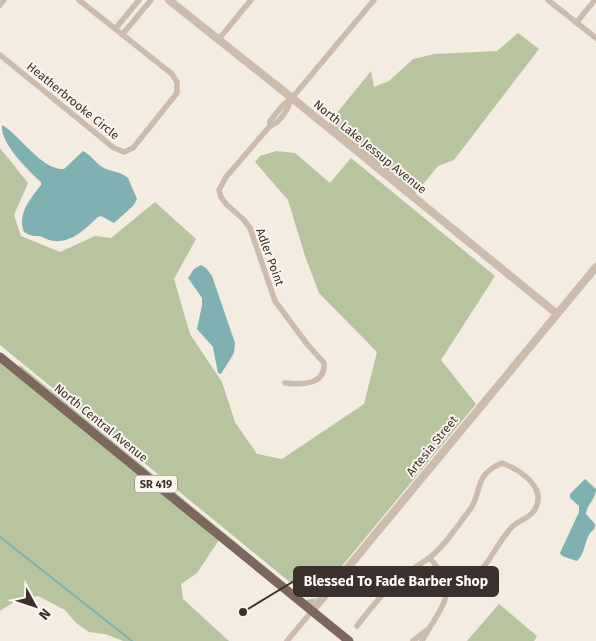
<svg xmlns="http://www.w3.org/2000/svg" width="596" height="641" viewBox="0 0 596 641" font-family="'Fira Sans',sans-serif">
  <rect width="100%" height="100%" fill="#f4ebe1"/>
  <!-- green -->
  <path fill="#b8c4a0" d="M 518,33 L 539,49 L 454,160 L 438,166 L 415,194 L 328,124 L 371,71 L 374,87 L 389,81 L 413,59 L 434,54 L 497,51 Z
    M 0,148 L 28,183 L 14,215 L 21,236 L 60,252 L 95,236 L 111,238 L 155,202 L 196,239 L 174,279 L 190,334 L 222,382 L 235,422 L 257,454 L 282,459 L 364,404 L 377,352 L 319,293 L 305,256 L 288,200 L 255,162 L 260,156 L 276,151 L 295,153 L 330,183 L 351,158 L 495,276 L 441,360 L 476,404 L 318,595 L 308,597 L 0,345 Z
    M 0,361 L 219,540 L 197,573 L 181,584 L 183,599 L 229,641 L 123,641 L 105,634 L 89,632 L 76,623 L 65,610 L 38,596 L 17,600 L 0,611 Z
    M 20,365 L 306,600 L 317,598 L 311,606 L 19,367 Z
    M 499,604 L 537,636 L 534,641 L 467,641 Z"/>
  <!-- water -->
  <path fill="#7fb0b2" d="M 2,125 C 21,136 41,170 64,169 L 83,151 C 91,155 95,162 102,167 C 110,172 120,171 128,178 L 137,199 L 133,206 L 114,223 L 101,216 L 98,217 C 86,228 72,243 54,241 C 49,241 44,237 39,236 C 33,236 30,236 24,232 C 17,214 30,199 41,185 L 41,182 C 28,170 0,143 2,125 Z
    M 201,265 L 206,268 L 212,276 L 235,343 L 234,353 L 221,374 L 218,373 L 213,347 L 197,329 L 202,305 L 202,298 L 188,278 L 194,269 Z
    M 585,479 L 596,489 C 596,499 587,504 586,514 L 595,524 C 595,530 592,530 589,535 C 584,543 585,554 577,561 L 562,556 L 560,553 L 579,512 L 579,506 L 570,498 L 570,494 Z"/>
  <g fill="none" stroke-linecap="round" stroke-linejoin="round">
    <!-- stream -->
    <path stroke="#7fb0b2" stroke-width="2" d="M 0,537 L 132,641"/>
    <!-- minor -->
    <path stroke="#cdbbac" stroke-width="5.5" d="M 548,0 L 596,38
      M 0,5 L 4,0
      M 576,23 L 595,0
      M 115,29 L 139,0
      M 122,35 L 151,0
      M 218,40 L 251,0
      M 0,55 L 114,148 L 124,152 L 133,148 L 177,93 L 177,82 L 172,74 L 79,0
      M 270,126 C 280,123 287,110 291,100
      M 285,383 C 301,385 326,385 324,363 L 307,344 L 275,301 L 250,228 L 244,220 L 226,204 L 221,197 L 219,190 L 226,177 L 270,126 L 270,121 L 283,105 L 292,98 L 374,0
      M 357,626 C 368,612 379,597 392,585 C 403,573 417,567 429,558 C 445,546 457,526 469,511 C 484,491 472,476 502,463 C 520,470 549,488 534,511 C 529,518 518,521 512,527 C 500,539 491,560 480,571 C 472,578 457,580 447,584
      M 287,641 L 312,611
      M 413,641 L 427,630
      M 422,641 C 429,627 451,599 447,584 C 445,575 435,565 430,558"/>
    <!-- tertiary -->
    <path stroke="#cdbbac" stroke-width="8" d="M 169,0 L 292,98 L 556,313
      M 312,611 L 596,267"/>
    <!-- primary -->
    <path stroke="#7d675c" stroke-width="9" d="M 0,357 L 349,641"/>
  </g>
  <g text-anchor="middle" stroke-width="4" stroke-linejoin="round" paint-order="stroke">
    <!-- shield labels -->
    <rect fill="#fbf5ee" stroke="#756b66" stroke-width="1" x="135" y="475.5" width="42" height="17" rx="4"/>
    <g font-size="11" font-weight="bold" fill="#3b302b">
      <text x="156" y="488">SR 419</text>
    </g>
    <!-- street labels -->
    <g font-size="12" fill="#3b302b" stroke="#fbf5ee">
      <text transform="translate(73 101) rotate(39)" y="4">Heatherbrooke Circle</text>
      <text transform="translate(370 147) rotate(39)" y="4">North Lake Jessup Avenue</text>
      <text transform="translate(270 257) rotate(70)" y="4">Adler Point</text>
      <text transform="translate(101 423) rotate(39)" y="4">North Central Avenue</text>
      <text transform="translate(432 446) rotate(-51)" y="4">Artesia Street</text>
    </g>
  </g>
  <!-- callouts -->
  <path fill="none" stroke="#3b302b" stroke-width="2" d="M243 612L294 581"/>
  <circle fill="#3b302b" stroke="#fbf5ee" stroke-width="2" cx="243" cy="612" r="5"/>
  <rect fill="#3b302b" stroke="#3b302b" stroke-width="2" x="294" y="567" width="204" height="29" rx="5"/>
  <g font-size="14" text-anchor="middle" font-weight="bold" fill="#fff">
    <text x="396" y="586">Blessed To Fade Barber Shop</text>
  </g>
  <!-- north arrow -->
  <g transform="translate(35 606) rotate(130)" stroke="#fbf5ee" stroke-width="4" paint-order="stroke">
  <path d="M0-4L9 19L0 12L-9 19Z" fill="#3b302b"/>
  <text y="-8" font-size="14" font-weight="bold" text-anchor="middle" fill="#3b302b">N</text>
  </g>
</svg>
